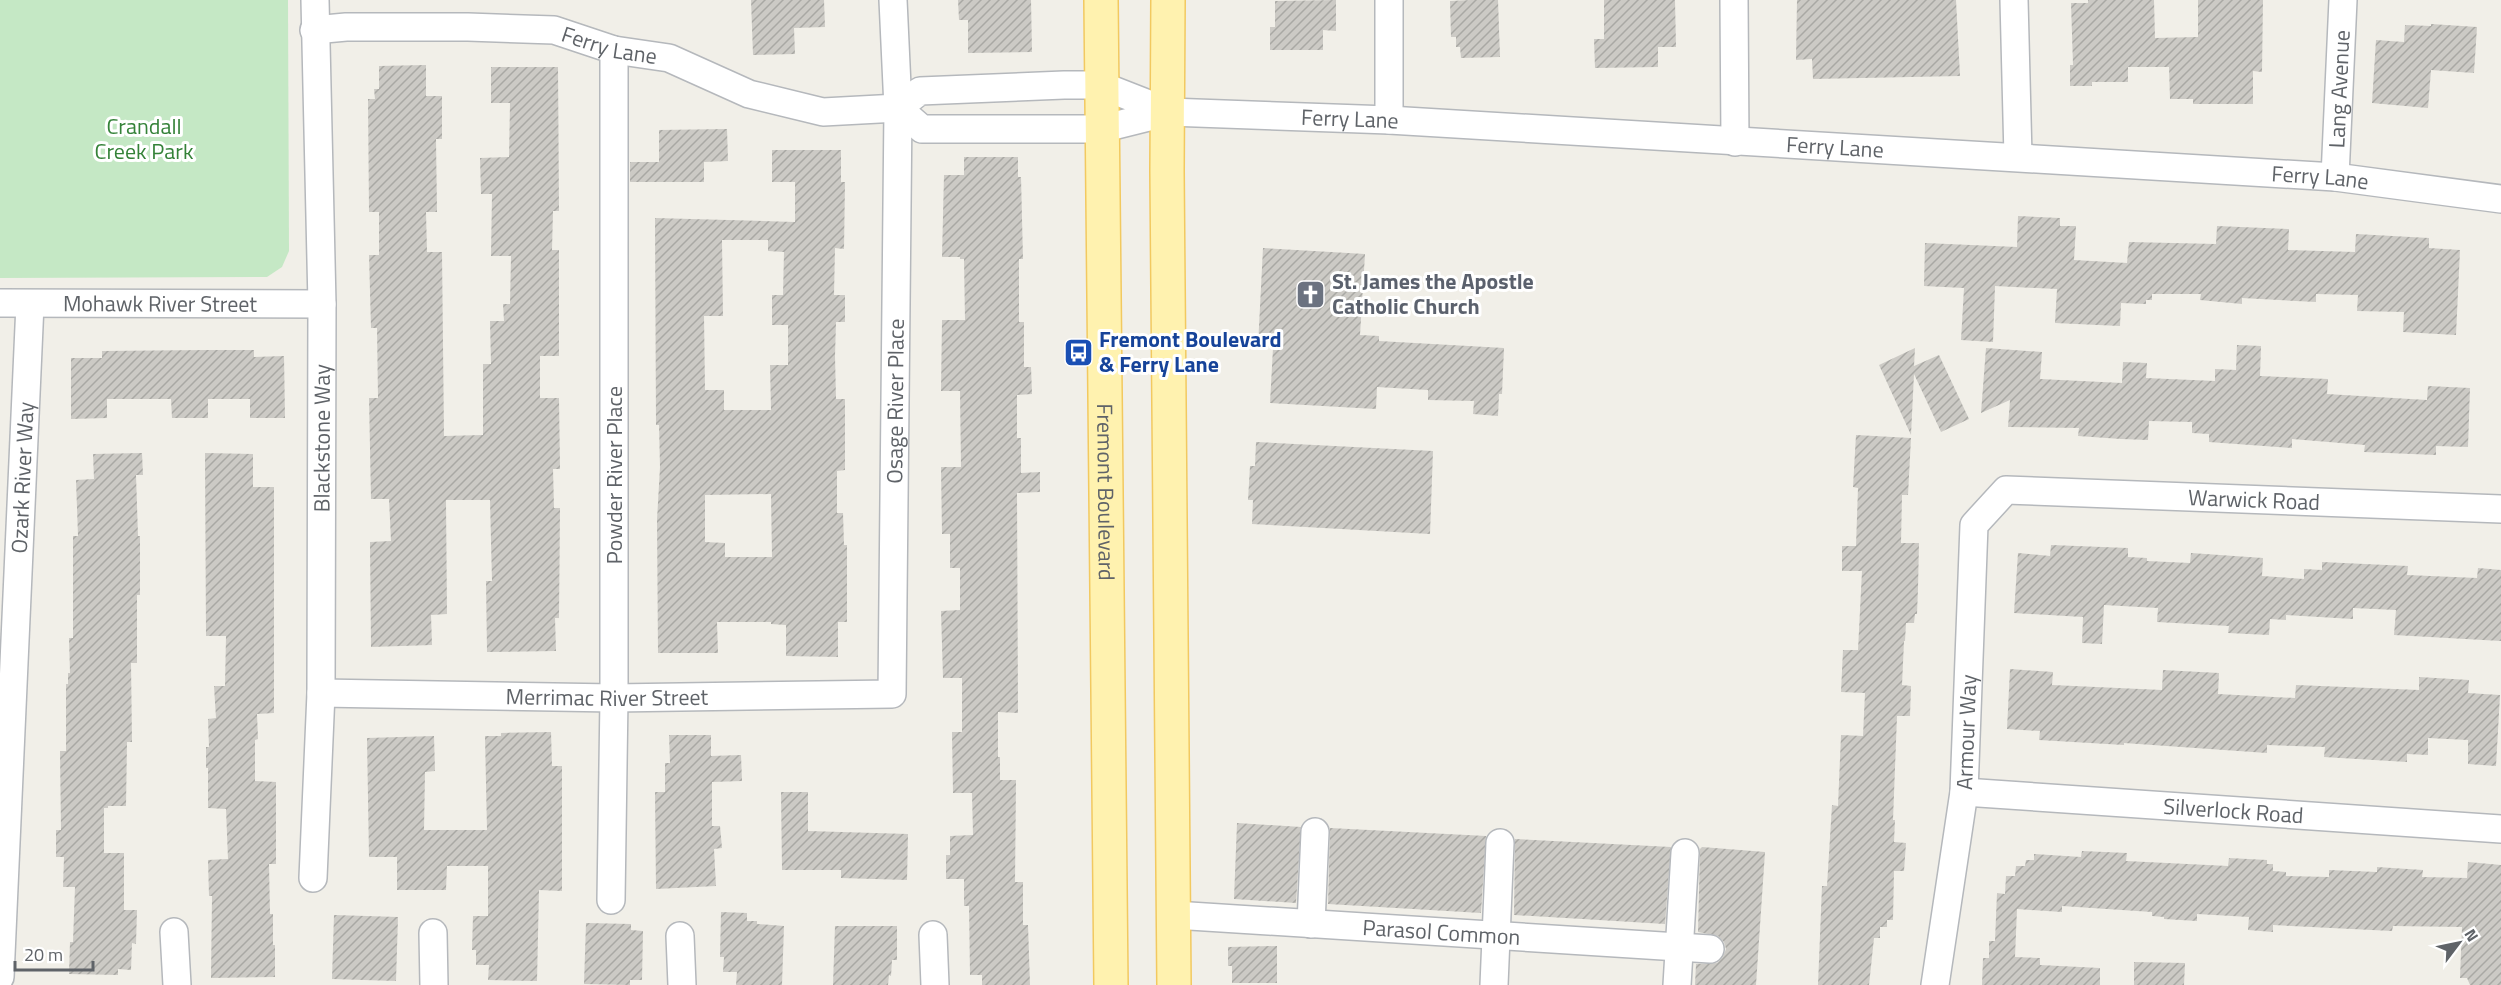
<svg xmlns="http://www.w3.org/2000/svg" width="2501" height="985" viewBox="0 0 2501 985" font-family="'Titillium Web',sans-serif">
  <defs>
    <pattern id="building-hatch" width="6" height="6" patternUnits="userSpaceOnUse" patternTransform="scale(1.5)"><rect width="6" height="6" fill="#cccac5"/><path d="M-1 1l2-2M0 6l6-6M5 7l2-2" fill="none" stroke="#a9a8a4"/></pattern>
  </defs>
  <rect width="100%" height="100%" fill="#f1efe8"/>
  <!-- park -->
  <path fill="#c5e8c5" d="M 0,0 L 288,0 L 289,251 L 282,267 L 267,277 L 0,278 Z"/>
  <!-- building -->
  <path fill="url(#building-hatch)" fill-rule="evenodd" d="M 751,0 L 824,0 L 825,27 L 794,28 L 795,54 L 753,55 Z
    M 958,0 L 1031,0 L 1032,52 L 968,53 L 968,20 L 959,20 Z
    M 1336,0 L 1336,31 L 1323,30 L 1323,50 L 1270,50 L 1270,27 L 1275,27 L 1275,1 Z
    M 1471,0 L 1498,0 L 1500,57 L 1461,58 L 1460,47 L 1456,47 L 1456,37 L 1451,37 L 1450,1 Z
    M 1604,0 L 1675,0 L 1676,47 L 1658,47 L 1658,67 L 1595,68 L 1594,39 L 1604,39 Z
    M 1797,0 L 1956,0 L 1960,76 L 1813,79 L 1812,59 L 1796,60 Z
    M 2088,0 L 2154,0 L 2155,38 L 2198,37 L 2198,0 L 2263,0 L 2262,72 L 2253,71 L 2253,104 L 2193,104 L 2193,99 L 2170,99 L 2169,67 L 2128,67 L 2128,82 L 2092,82 L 2092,86 L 2070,86 L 2070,65 L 2073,65 L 2071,3 L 2088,3 Z
    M 2431,24 L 2477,27 L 2474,73 L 2431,70 L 2428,108 L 2372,103 L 2376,40 L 2404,42 L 2405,25 L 2431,26 Z
    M 426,65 L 426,96 L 442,96 L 442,139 L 436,139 L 437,212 L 426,212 L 427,252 L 442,252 L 444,436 L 483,435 L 483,364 L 491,364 L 490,321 L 504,321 L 503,304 L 510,304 L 511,256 L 491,256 L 492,194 L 481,194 L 480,158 L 509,157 L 510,103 L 491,103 L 491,67 L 558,67 L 559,211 L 553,211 L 552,250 L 559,250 L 559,356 L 540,356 L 540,398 L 559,398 L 560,469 L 553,469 L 554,508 L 560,508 L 559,618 L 555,618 L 556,651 L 487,652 L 486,581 L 492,581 L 490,500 L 446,500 L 447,614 L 431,615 L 432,645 L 371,647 L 370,542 L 391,541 L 389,499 L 371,499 L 369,398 L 378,398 L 377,328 L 371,328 L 369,255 L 379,255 L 379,212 L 369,212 L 368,99 L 375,99 L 374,89 L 379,89 L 379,66 Z
    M 727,129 L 728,161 L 704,162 L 704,182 L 630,182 L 630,162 L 659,162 L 659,130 Z
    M 772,150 L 841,150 L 841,182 L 845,182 L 844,249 L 835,248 L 834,295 L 845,295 L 845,322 L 836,322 L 835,356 L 836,399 L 845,399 L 845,470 L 837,471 L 837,513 L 843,513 L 844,545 L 847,545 L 847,622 L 838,622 L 838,657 L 786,656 L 786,625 L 771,624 L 771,622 L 717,622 L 718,653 L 658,653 L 657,520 L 660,467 L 659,425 L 656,425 L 655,218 L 795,222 L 795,182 L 772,182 ZM 722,240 L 768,240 L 768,251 L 784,252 L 783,295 L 772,295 L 772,325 L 788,325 L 788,365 L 770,365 L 771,410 L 724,410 L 724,390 L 705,390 L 704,316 L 723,316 ZM 771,494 L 772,557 L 725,557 L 725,543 L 705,542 L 705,495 Z
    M 964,157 L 1018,157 L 1018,177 L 1021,177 L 1023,259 L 1019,259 L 1019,322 L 1024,322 L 1024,367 L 1031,367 L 1032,394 L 1017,395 L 1017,438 L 1021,438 L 1021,473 L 1040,472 L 1040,492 L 1017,493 L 1018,713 L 998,712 L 998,757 L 1000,757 L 1000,780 L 1016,780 L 1015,882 L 1023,882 L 1023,925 L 1028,925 L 1030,985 L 982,985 L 982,975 L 970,975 L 969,906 L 964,906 L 964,879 L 946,879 L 946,855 L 950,855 L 950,836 L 973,835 L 972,793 L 953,793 L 952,732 L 962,732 L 962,678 L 943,678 L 941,611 L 960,610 L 960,568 L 950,568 L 950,534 L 942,534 L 941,467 L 961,467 L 960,391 L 941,391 L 942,320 L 965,320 L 964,259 L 960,259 L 960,257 L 942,257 L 944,175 L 964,175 Z
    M 2018,216 L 2060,218 L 2060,226 L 2076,226 L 2074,260 L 2127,263 L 2129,242 L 2216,244 L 2217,226 L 2289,229 L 2288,250 L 2355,252 L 2356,234 L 2429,238 L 2429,248 L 2460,250 L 2456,335 L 2403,332 L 2404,312 L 2357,311 L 2358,295 L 2316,294 L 2316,302 L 2242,298 L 2242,304 L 2200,300 L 2201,294 L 2152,294 L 2152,300 L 2146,300 L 2146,304 L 2121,303 L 2120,326 L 2055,323 L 2057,289 L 1995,286 L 1993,342 L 1961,340 L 1964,288 L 1924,286 L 1925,243 L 2017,247 Z
    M 1263,248 L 1365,254 L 1360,335 L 1379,336 L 1379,341 L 1504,348 L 1502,394 L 1499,394 L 1498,416 L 1473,414 L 1474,401 L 1428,400 L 1428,390 L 1377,387 L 1376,409 L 1270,403 L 1273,348 L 1258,346 Z
    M 2237,345 L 2261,346 L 2260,376 L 2328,379 L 2327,394 L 2427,400 L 2428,386 L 2470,388 L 2468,447 L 2436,446 L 2436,455 L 2364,452 L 2365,445 L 2292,439 L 2292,448 L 2209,442 L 2209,434 L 2192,433 L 2192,422 L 2149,421 L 2148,440 L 2121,439 L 2078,436 L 2079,428 L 2008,427 L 2010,400 L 1981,413 L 1986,348 L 2042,352 L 2040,379 L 2122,383 L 2123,362 L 2147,363 L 2146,378 L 2215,381 L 2215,369 L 2236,370 Z
    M 1915,348 L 1914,366 L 1939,355 L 1969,419 L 1941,432 L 1914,374 L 1911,435 L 1879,365 Z
    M 207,350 L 254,350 L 254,357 L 284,356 L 285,418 L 250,418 L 250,399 L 208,399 L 208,418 L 172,418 L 171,399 L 107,399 L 107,418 L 71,419 L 71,358 L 102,358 L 102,351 Z
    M 1856,435 L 1911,438 L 1908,495 L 1902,495 L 1901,543 L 1919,543 L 1918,588 L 1917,614 L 1915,614 L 1914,623 L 1906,623 L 1905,641 L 1904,641 L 1902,685 L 1911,686 L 1910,716 L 1897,716 L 1893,820 L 1895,820 L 1894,842 L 1906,843 L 1904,871 L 1894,871 L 1893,920 L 1887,920 L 1887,927 L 1880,927 L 1880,938 L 1874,938 L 1869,985 L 1818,985 L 1822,886 L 1827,886 L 1832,805 L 1838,806 L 1841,735 L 1863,736 L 1865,693 L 1841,692 L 1843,650 L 1858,650 L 1862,571 L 1842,571 L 1842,546 L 1856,546 L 1858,488 L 1853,487 Z
    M 1256,442 L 1433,451 L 1430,534 L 1252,524 L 1253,500 L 1248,500 L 1250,466 L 1255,466 Z
    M 142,453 L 143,475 L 136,475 L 138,536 L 140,536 L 140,595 L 137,595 L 137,663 L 131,663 L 132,742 L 127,742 L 126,806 L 108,806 L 108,808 L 104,808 L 104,853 L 124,853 L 124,910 L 137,910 L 136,944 L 132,943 L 131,970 L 118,969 L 118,975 L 69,974 L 70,942 L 73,942 L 75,887 L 63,887 L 64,857 L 56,857 L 56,830 L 61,830 L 60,751 L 66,751 L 66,684 L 68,684 L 68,673 L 70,673 L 69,638 L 73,638 L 73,536 L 78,536 L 76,480 L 94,479 L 93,454 Z
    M 205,453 L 253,454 L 253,487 L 274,487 L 274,713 L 257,714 L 258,739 L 255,740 L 255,781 L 276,782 L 276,864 L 269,864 L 270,914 L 273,914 L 273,945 L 275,945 L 275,977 L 211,978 L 212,896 L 209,896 L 208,860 L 228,859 L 226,809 L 208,808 L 208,768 L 206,768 L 206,747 L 209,747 L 208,719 L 216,718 L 214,686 L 225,686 L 226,636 L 206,636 Z
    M 2051,545 L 2128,548 L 2128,557 L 2147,558 L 2147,561 L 2190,563 L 2191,553 L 2263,558 L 2262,576 L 2304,579 L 2304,569 L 2322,570 L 2322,562 L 2408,566 L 2407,575 L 2477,578 L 2478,568 L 2501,570 L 2501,641 L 2394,635 L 2396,610 L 2353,608 L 2353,619 L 2286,615 L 2286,620 L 2270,619 L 2269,635 L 2228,633 L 2229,626 L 2157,622 L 2158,608 L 2104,605 L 2102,644 L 2082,643 L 2083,617 L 2014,613 L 2018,553 L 2050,556 Z
    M 2010,669 L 2053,672 L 2052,685 L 2162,690 L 2163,670 L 2219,673 L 2218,694 L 2295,698 L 2296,685 L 2419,690 L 2419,677 L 2469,680 L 2468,693 L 2500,695 L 2496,766 L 2468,764 L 2468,740 L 2428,738 L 2428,755 L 2407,754 L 2407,762 L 2324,757 L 2325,747 L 2267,745 L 2267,753 L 2124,743 L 2124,745 L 2039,740 L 2040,731 L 2007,729 Z
    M 551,732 L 552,766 L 562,766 L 562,891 L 539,890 L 537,981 L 488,980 L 489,965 L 476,965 L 476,950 L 472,950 L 473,916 L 488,916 L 488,866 L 447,866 L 446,890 L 397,890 L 397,857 L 369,857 L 367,738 L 434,736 L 435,771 L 425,772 L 424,830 L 487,830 L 485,736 L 501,736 L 501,733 Z
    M 669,735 L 711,735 L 711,756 L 741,755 L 742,781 L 712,782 L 712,826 L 720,826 L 722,848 L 714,849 L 716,886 L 656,889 L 655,792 L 665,792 L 665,763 L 670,763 Z
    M 781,792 L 808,792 L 808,831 L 908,834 L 907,880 L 841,878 L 841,870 L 782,870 Z
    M 1237,823 L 1301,827 L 1296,903 L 1234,899 Z
    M 1330,828 L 1486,836 L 1481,913 L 1328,904 Z
    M 1515,839 L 1671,847 L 1665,924 L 1514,915 Z
    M 1702,847 L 1765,852 L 1756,985 L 1695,985 L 1696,964 L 1717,963 L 1723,957 L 1726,949 L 1724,942 L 1718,936 L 1698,932 L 1700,849 Z
    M 2082,851 L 2127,853 L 2126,861 L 2228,866 L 2229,858 L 2267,860 L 2267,864 L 2273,864 L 2273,871 L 2286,872 L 2286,876 L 2329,877 L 2329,870 L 2377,872 L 2377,867 L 2423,870 L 2422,877 L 2467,878 L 2468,862 L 2501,865 L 2501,985 L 2470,985 L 2467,978 L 2460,978 L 2462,927 L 2393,926 L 2392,931 L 2273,925 L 2273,932 L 2248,930 L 2249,917 L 2197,914 L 2197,921 L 2164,919 L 2164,917 L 2152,916 L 2152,912 L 2062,906 L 2062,912 L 2017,909 L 2015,957 L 2040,958 L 2040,965 L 2100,968 L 2100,985 L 1982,985 L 1983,958 L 1989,958 L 1989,941 L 1995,941 L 1997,893 L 2005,894 L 2006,876 L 2015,876 L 2016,866 L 2025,866 L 2026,860 L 2034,860 L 2034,854 L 2081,857 Z
    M 721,912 L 747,913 L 747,921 L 757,921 L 757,924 L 784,926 L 782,985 L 736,985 L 737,972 L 723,972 L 724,957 L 720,957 Z
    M 334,915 L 398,917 L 396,981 L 332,979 Z
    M 586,923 L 631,924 L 631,930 L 643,931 L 642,980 L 630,980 L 630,985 L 584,984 Z
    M 835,926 L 897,926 L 897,960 L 892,960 L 891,976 L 889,975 L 888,985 L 833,985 Z
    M 1277,946 L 1277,983 L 1232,983 L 1232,966 L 1228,966 L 1228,947 Z
    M 2134,962 L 2185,963 L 2184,985 L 2134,985 Z"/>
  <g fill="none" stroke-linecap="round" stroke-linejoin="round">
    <defs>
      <g id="minor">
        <path d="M 1734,0 L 1735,142"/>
        <path d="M 2014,0 L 2018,157"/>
        <path id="s1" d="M 314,30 L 346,27 L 468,27 L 554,30 L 614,50 L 669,58 L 749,94 L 823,112 L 898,108 L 920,91 L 1064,85 L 1100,85 L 1169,112"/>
        <path id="s2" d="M 898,108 L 922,129 L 1101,129 L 1169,112 L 1389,120 L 2335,177 L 2501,199"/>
        <path d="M 1389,120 L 1389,0"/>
        <path id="s3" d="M 2335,177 L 2343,0"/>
        <path id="s4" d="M 0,303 L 322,304"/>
        <path id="s5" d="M 321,693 L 614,698 L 892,694 L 898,108 L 893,0"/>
        <path id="s6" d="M 1964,792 L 2501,829"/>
        <path id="s7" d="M 313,878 L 321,693 L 322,304 L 315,0"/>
        <path d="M 611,900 L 614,698 L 614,50"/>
        <path id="s8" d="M 1174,915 L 1710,949"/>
        <path d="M 1311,924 L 1315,832"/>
        <path d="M 174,932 L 177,985"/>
        <path d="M 433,933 L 434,985"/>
        <path d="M 933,935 L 935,985"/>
        <path d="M 680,936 L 682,985"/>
        <path id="s9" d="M 0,977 L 30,304"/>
        <path d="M 1494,985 L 1500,843"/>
        <path d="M 1677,985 L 1685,853"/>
        <path id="s10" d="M 1935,985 L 1964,792 L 1974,525 L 2006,490 L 2501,509"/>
      </g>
      <g id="primary">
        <path id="s11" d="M 1101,0 L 1111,985"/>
        <path d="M 1168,0 L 1167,171 L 1174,985"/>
      </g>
    </defs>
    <!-- minor casing -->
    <use href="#minor" stroke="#b5b8bc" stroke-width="30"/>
    <!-- primary casing -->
    <use href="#primary" stroke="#f2c960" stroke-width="36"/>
    <!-- minor -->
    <use href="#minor" stroke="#fff" stroke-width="27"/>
    <!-- primary -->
    <use href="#primary" stroke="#fff2af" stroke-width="33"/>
  </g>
  <!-- icons -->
  <defs>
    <symbol id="church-square" viewBox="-11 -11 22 22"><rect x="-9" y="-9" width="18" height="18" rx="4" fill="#6b7280" stroke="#fff"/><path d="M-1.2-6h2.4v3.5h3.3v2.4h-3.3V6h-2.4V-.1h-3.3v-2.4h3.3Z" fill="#fff"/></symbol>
    <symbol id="bus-square" viewBox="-11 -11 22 22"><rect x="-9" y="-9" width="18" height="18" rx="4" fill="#1a4fb4" stroke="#fff"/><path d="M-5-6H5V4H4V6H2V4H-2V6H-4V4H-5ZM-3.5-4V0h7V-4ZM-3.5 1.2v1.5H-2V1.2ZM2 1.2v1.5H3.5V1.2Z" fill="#fff"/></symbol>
  </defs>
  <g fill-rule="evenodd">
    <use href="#church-square" x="1294" y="278" width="33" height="33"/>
    <use href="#bus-square" x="1062" y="336" width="33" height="33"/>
  </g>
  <g text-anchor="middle" stroke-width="6" stroke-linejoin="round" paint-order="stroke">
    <!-- street labels -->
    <g font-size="22" fill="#5f6368" stroke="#fff">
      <text dy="8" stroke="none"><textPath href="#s1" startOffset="298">Ferry Lane</textPath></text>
      <text dy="8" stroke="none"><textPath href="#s3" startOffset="88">Lang Avenue</textPath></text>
      <text dy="8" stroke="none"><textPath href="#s2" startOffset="462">Ferry Lane</textPath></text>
      <text dy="8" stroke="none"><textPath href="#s2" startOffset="948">Ferry Lane</textPath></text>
      <text dy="8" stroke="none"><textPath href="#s2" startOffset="1434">Ferry Lane</textPath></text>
      <text dy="8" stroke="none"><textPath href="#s4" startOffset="160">Mohawk River Street</textPath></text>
      <text dy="8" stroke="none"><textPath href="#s5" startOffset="864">Osage River Place</textPath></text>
      <text dy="8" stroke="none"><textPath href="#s7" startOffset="440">Blackstone Way</textPath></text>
      <text transform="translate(614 475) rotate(-90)" y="8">Powder River Place</text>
      <text dy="8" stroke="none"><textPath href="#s9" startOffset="500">Ozark River Way</textPath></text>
      <text dy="8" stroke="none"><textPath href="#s11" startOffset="492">Fremont Boulevard</textPath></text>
      <text dy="8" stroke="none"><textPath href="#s10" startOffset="758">Warwick Road</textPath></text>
      <text dy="8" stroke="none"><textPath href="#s5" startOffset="286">Merrimac River Street</textPath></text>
      <text dy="8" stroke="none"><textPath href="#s10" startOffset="255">Armour Way</textPath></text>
      <text dy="8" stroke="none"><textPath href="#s6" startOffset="270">Silverlock Road</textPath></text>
      <text dy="8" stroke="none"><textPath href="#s8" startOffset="268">Parasol Common</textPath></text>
    </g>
    <!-- park labels -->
    <g font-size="22" fill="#348238" stroke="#fff">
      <text x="144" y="134">Crandall<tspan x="144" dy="25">Creek Park</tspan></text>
    </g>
    <!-- worship labels -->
    <g font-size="22" font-weight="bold" fill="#5b616d" stroke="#fff" text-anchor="start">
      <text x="1332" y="289">St. James the Apostle<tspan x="1332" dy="25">Catholic Church</tspan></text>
    </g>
    <!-- transit labels -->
    <g font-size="22" font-weight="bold" fill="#164399" stroke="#fff" text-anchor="start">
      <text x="1099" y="347">Fremont Boulevard<tspan x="1099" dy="25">&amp; Ferry Lane</tspan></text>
    </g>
  </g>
  <!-- north arrow -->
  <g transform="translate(2459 943) rotate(58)" stroke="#ffffff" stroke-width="4.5" paint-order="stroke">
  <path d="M0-4.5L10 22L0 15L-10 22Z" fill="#5f6368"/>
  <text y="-9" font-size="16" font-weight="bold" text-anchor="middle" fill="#5f6368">N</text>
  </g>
  <!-- scale -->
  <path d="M15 961v9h78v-9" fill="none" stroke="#5f6368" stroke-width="3"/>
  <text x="24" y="961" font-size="18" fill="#5f6368" stroke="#ffffff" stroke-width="4.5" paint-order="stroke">20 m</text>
</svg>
